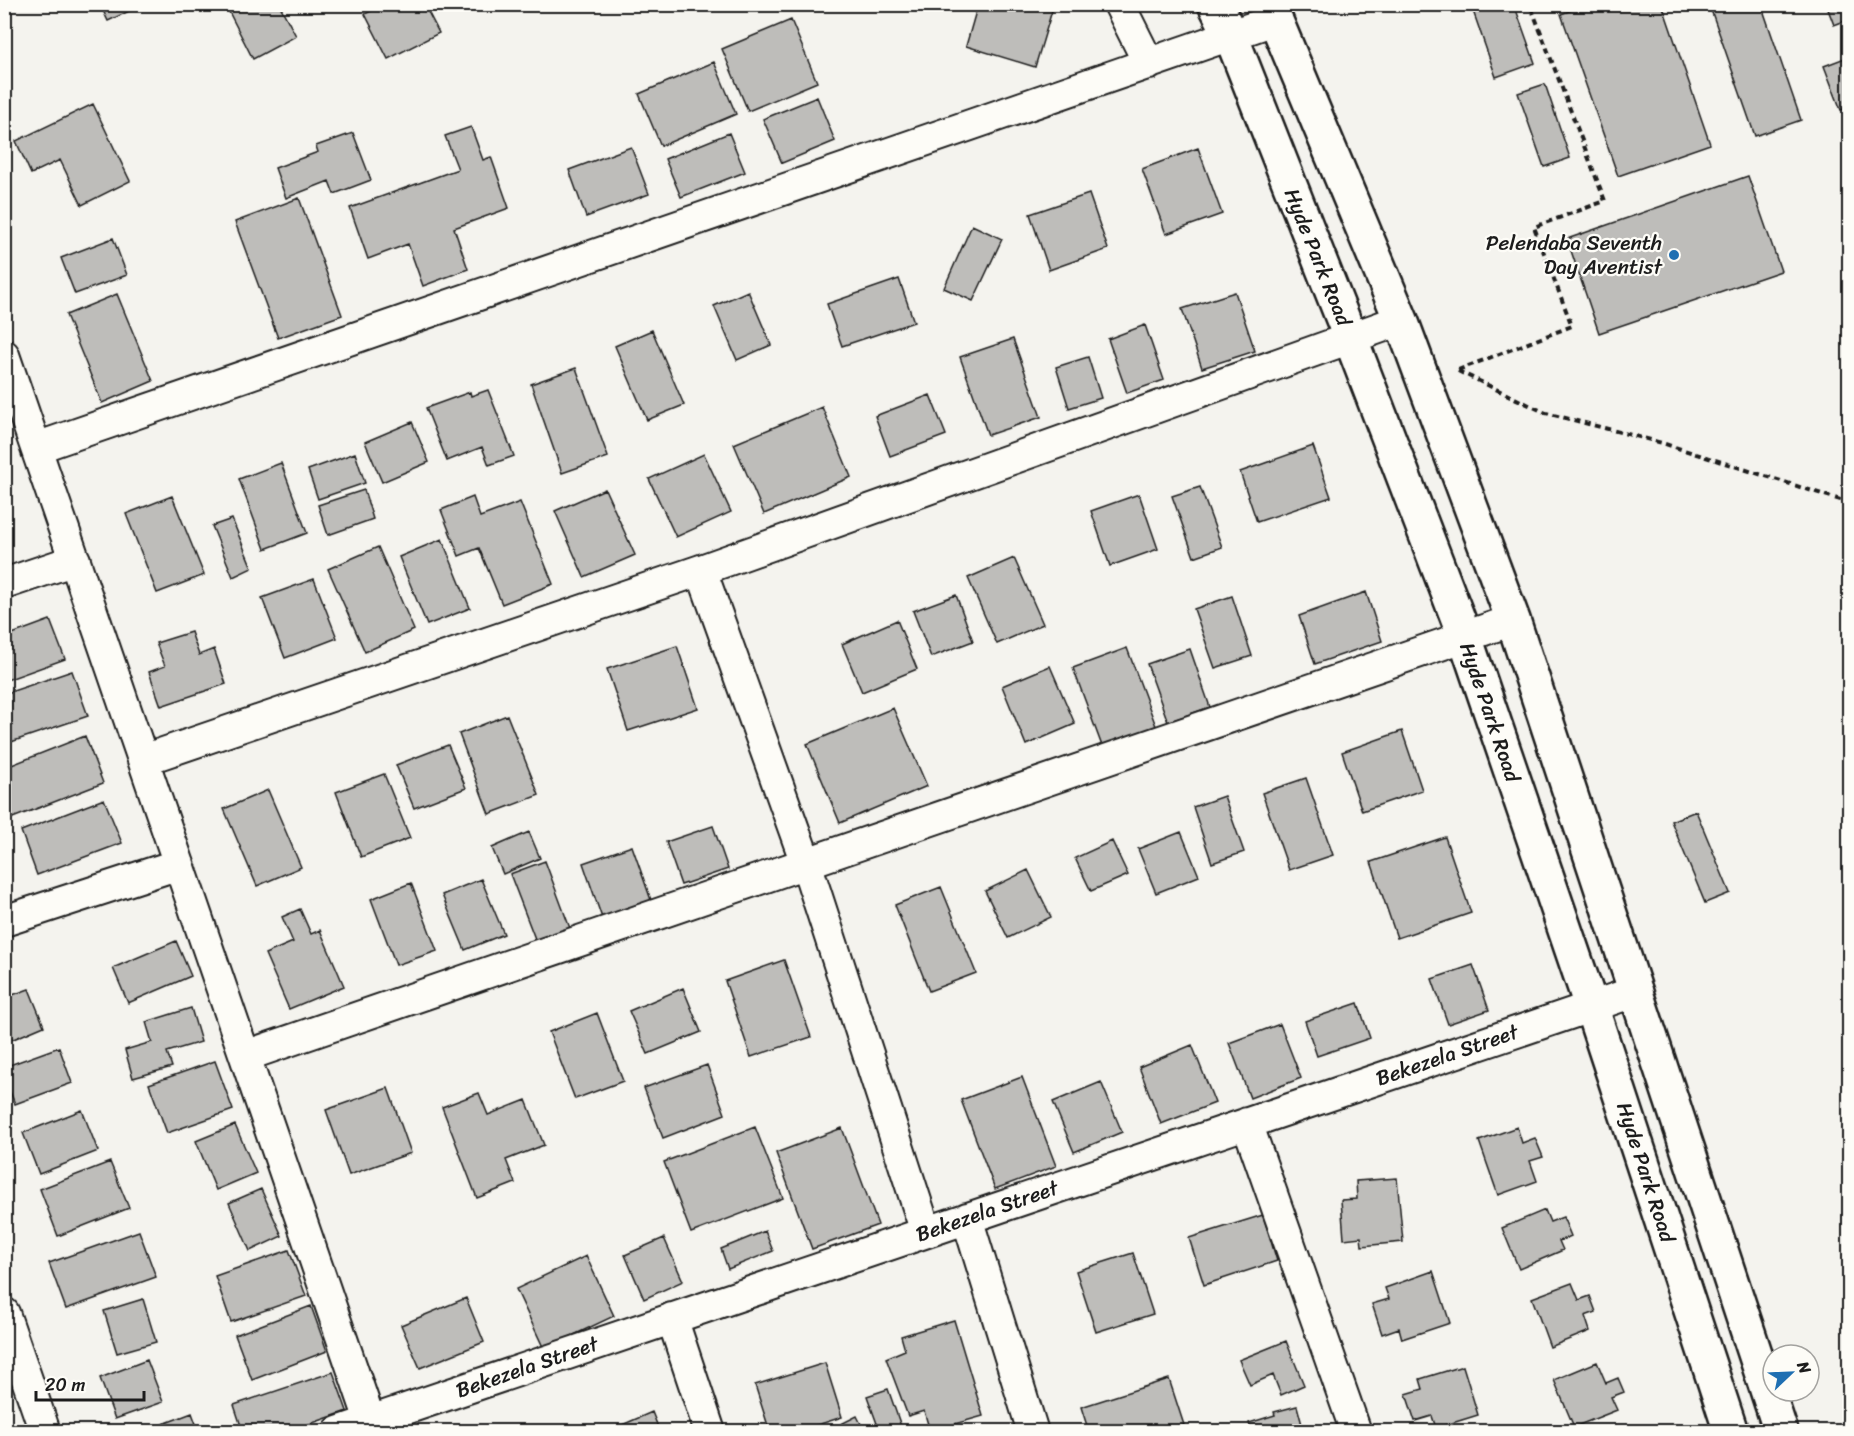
<svg xmlns="http://www.w3.org/2000/svg" width="1854" height="1436" viewBox="0 0 1854 1436" font-family="Sriracha,sans-serif">
  <rect width="100%" height="100%" fill="#f4f3ee"/>
  <filter id="ink" filterUnits="userSpaceOnUse"><feTurbulence type="fractalNoise" baseFrequency=".0167" numOctaves="2"/><feDisplacementMap in="SourceGraphic" scale="12" xChannelSelector="R" yChannelSelector="G"/><feConvolveMatrix kernelMatrix="1 2 1 2 8 2 1 2 1" color-interpolation-filters="sRGB"/></filter>
  <g filter="url(#ink)">
    <!-- building -->
    <path fill="#bebdba" stroke="#1c1c1c" stroke-width="1.5" d="M 100,4 L 141,4 L 142,5 L 108,21 Z
      M 225,4 L 279,4 L 296,36 L 253,59 Z
      M 384,4 L 424,4 L 439,33 L 388,59 L 365,14 Z
      M 978,4 L 1054,4 L 1035,67 L 966,46 Z
      M 1474,4 L 1514,4 L 1535,63 L 1496,77 L 1471,5 Z
      M 1588,4 L 1662,4 L 1710,144 L 1618,176 L 1561,14 Z
      M 1709,4 L 1761,4 L 1801,120 L 1755,136 Z
      M 1826,4 L 1850,4 L 1850,19 L 1834,25 Z
      M 791,20 L 817,82 L 748,111 L 722,49 Z
      M 1850,56 L 1850,107 L 1841,110 L 1824,66 Z
      M 714,62 L 736,114 L 661,146 L 639,94 Z
      M 1545,84 L 1570,158 L 1544,167 L 1518,93 Z
      M 817,97 L 835,141 L 782,163 L 763,119 Z
      M 93,104 L 130,181 L 82,205 L 60,160 L 31,174 L 16,141 Z
      M 471,127 L 483,160 L 491,157 L 509,208 L 454,228 L 468,269 L 423,286 L 408,244 L 368,259 L 350,208 L 458,169 L 445,136 Z
      M 353,133 L 371,180 L 334,194 L 329,181 L 286,198 L 275,168 L 318,152 L 316,146 Z
      M 729,133 L 745,172 L 681,197 L 665,159 Z
      M 631,147 L 649,194 L 586,217 L 569,170 Z
      M 1198,148 L 1222,214 L 1166,234 L 1142,169 Z
      M 1748,176 L 1781,271 L 1599,333 L 1567,239 Z
      M 1089,194 L 1108,249 L 1049,270 L 1030,214 Z
      M 299,198 L 342,315 L 278,338 L 235,222 Z
      M 972,225 L 1002,239 L 973,301 L 944,288 Z
      M 113,238 L 127,275 L 75,294 L 61,258 Z
      M 899,279 L 914,322 L 842,346 L 827,304 Z
      M 748,291 L 771,345 L 737,360 L 714,306 Z
      M 1235,292 L 1255,351 L 1202,368 L 1182,309 Z
      M 117,294 L 153,381 L 102,403 L 66,315 Z
      M 1145,325 L 1164,380 L 1127,393 L 1108,339 Z
      M 652,330 L 684,405 L 647,420 L 615,346 Z
      M 1013,339 L 1041,417 L 988,435 L 960,357 Z
      M 1088,357 L 1101,398 L 1069,408 L 1056,367 Z
      M 576,368 L 608,457 L 562,473 L 531,384 Z
      M 488,390 L 514,456 L 489,465 L 482,447 L 447,461 L 426,408 L 470,392 L 471,396 Z
      M 930,395 L 946,435 L 890,456 L 875,416 Z
      M 822,407 L 851,477 L 764,514 L 734,444 Z
      M 412,422 L 429,462 L 382,482 L 365,442 Z
      M 1313,446 L 1331,497 L 1257,522 L 1240,472 Z
      M 355,453 L 365,483 L 318,499 L 308,470 Z
      M 704,454 L 731,512 L 676,537 L 649,479 Z
      M 281,463 L 307,533 L 265,549 L 239,479 Z
      M 1200,487 L 1222,547 L 1194,557 L 1172,496 Z
      M 605,489 L 635,555 L 584,577 L 555,511 Z
      M 364,490 L 373,519 L 328,535 L 318,505 Z
      M 1139,494 L 1158,549 L 1110,566 L 1091,511 Z
      M 172,496 L 204,575 L 157,593 L 126,514 Z
      M 473,497 L 480,517 L 520,502 L 553,584 L 502,604 L 479,548 L 459,556 L 441,510 Z
      M 232,519 L 252,568 L 233,577 L 212,526 Z
      M 442,539 L 470,608 L 427,625 L 399,557 Z
      M 378,547 L 414,630 L 365,652 L 328,569 Z
      M 1014,558 L 1043,624 L 997,644 L 968,578 Z
      M 314,579 L 337,638 L 285,658 L 262,598 Z
      M 1366,592 L 1382,641 L 1315,664 L 1299,616 Z
      M 956,595 L 973,641 L 931,657 L 913,611 Z
      M 1232,596 L 1252,656 L 1215,668 L 1194,609 Z
      M 50,620 L 65,659 L 4,681 L 4,637 Z
      M 897,620 L 917,669 L 862,692 L 842,644 Z
      M 191,632 L 199,655 L 214,649 L 226,684 L 161,706 L 149,672 L 165,666 L 156,643 Z
      M 677,646 L 698,708 L 628,731 L 607,669 Z
      M 1127,648 L 1159,734 L 1105,754 L 1073,668 Z
      M 1190,649 L 1210,707 L 1168,722 L 1147,664 Z
      M 1050,666 L 1075,724 L 1026,745 L 1002,686 Z
      M 72,671 L 88,716 L 11,742 L 4,723 L 4,694 Z
      M 893,708 L 927,786 L 840,823 L 807,744 Z
      M 507,715 L 539,795 L 489,814 L 459,734 Z
      M 1402,731 L 1422,790 L 1362,811 L 1342,752 Z
      M 85,736 L 103,783 L 10,819 L 4,805 L 4,768 Z
      M 448,745 L 466,788 L 414,808 L 396,765 Z
      M 384,774 L 410,838 L 361,857 L 336,792 Z
      M 1306,778 L 1333,855 L 1289,870 L 1262,793 Z
      M 268,790 L 301,867 L 257,886 L 224,809 Z
      M 1224,796 L 1244,852 L 1212,863 L 1193,807 Z
      M 104,799 L 122,843 L 37,875 L 21,831 Z
      M 1696,811 L 1730,893 L 1705,903 L 1671,821 Z
      M 713,826 L 728,869 L 681,885 L 666,842 Z
      M 529,832 L 540,858 L 503,874 L 492,848 Z
      M 1181,832 L 1199,876 L 1156,893 L 1138,849 Z
      M 1445,837 L 1471,913 L 1397,938 L 1371,862 Z
      M 1112,841 L 1128,875 L 1091,891 L 1075,858 Z
      M 632,846 L 651,900 L 602,918 L 583,863 Z
      M 545,861 L 571,931 L 537,944 L 510,874 Z
      M 1028,870 L 1051,917 L 1008,938 L 985,891 Z
      M 481,879 L 504,934 L 465,950 L 442,895 Z
      M 411,883 L 437,951 L 396,965 L 371,899 Z
      M 941,887 L 976,973 L 929,991 L 895,905 Z
      M 300,909 L 311,934 L 320,930 L 344,986 L 289,1009 L 265,954 L 293,942 L 282,917 Z
      M 176,941 L 191,976 L 128,1003 L 113,968 Z
      M 784,960 L 811,1037 L 751,1057 L 725,981 Z
      M 1473,965 L 1489,1010 L 1448,1024 L 1432,979 Z
      M 683,988 L 701,1032 L 648,1054 L 629,1011 Z
      M 29,989 L 44,1026 L 4,1043 L 4,998 Z
      M 1358,1003 L 1370,1038 L 1317,1056 L 1305,1021 Z
      M 191,1008 L 201,1042 L 167,1052 L 172,1067 L 133,1078 L 125,1050 L 152,1042 L 146,1022 Z
      M 597,1013 L 623,1081 L 575,1099 L 549,1032 Z
      M 1280,1024 L 1301,1078 L 1250,1098 L 1229,1043 Z
      M 1192,1045 L 1215,1103 L 1161,1124 L 1139,1067 Z
      M 59,1047 L 72,1083 L 15,1104 L 4,1077 L 4,1067 Z
      M 215,1061 L 233,1110 L 167,1133 L 149,1084 Z
      M 707,1065 L 725,1114 L 663,1138 L 644,1088 Z
      M 1022,1077 L 1056,1166 L 995,1189 L 961,1100 Z
      M 1101,1082 L 1122,1132 L 1074,1152 L 1053,1102 Z
      M 388,1088 L 411,1153 L 349,1175 L 326,1110 Z
      M 479,1093 L 488,1115 L 526,1100 L 544,1145 L 506,1160 L 515,1183 L 477,1198 L 442,1107 Z
      M 82,1110 L 98,1151 L 39,1174 L 23,1133 Z
      M 235,1125 L 256,1173 L 216,1190 L 196,1141 Z
      M 755,1127 L 783,1198 L 691,1233 L 664,1162 Z
      M 1517,1127 L 1522,1143 L 1535,1138 L 1543,1157 L 1530,1161 L 1537,1181 L 1498,1195 L 1479,1141 Z
      M 842,1128 L 878,1225 L 812,1249 L 776,1153 Z
      M 110,1162 L 129,1208 L 58,1236 L 40,1189 Z
      M 1397,1178 L 1403,1242 L 1362,1246 L 1361,1237 L 1344,1239 L 1341,1200 L 1357,1199 L 1356,1181 Z
      M 261,1189 L 282,1236 L 250,1251 L 229,1203 Z
      M 1545,1210 L 1550,1222 L 1563,1217 L 1571,1236 L 1559,1241 L 1563,1250 L 1519,1269 L 1502,1228 Z
      M 1263,1215 L 1277,1261 L 1204,1285 L 1189,1238 Z
      M 139,1231 L 156,1277 L 66,1309 L 49,1263 Z
      M 765,1231 L 773,1251 L 728,1269 L 721,1249 Z
      M 664,1238 L 683,1281 L 644,1299 L 625,1255 Z
      M 289,1250 L 306,1296 L 231,1322 L 215,1276 Z
      M 1133,1253 L 1153,1314 L 1096,1332 L 1076,1271 Z
      M 586,1256 L 614,1316 L 544,1349 L 516,1289 Z
      M 1433,1271 L 1450,1323 L 1402,1339 L 1399,1328 L 1382,1334 L 1372,1304 L 1389,1299 L 1385,1288 Z
      M 1572,1283 L 1579,1300 L 1590,1296 L 1596,1312 L 1585,1316 L 1590,1331 L 1550,1347 L 1532,1298 Z
      M 466,1298 L 484,1342 L 420,1368 L 401,1325 Z
      M 143,1299 L 156,1342 L 117,1353 L 104,1311 Z
      M 311,1306 L 327,1351 L 252,1380 L 235,1335 Z
      M 954,1320 L 983,1416 L 930,1431 L 924,1411 L 908,1416 L 886,1358 L 905,1350 L 901,1336 Z
      M 1286,1341 L 1304,1385 L 1281,1395 L 1273,1375 L 1250,1385 L 1239,1360 Z
      M 147,1360 L 163,1402 L 115,1419 L 100,1378 Z
      M 1597,1362 L 1606,1383 L 1618,1378 L 1624,1392 L 1611,1397 L 1617,1410 L 1574,1427 L 1554,1380 Z
      M 825,1363 L 842,1417 L 796,1432 L 770,1432 L 755,1385 Z
      M 1463,1366 L 1478,1415 L 1436,1428 L 1432,1416 L 1415,1421 L 1406,1394 L 1423,1389 L 1420,1379 Z
      M 333,1372 L 347,1411 L 287,1432 L 243,1432 L 234,1405 Z
      M 1169,1379 L 1184,1425 L 1163,1432 L 1089,1432 L 1081,1407 Z
      M 888,1389 L 903,1432 L 880,1432 L 867,1396 Z
      M 1297,1406 L 1304,1432 L 1252,1432 L 1249,1423 L 1275,1415 L 1274,1412 Z
      M 652,1412 L 660,1432 L 606,1432 Z
      M 192,1413 L 199,1432 L 142,1432 Z
      M 857,1416 L 865,1432 L 833,1432 L 831,1429 Z"/>
    <g fill="none" stroke-linecap="round" stroke-linejoin="round">
      <defs>
        <path id="street" d="M 1119,4 L 1149,64
          M 4,355 L 374,1432
          M 36,448 L 1277,19
          M 701,570 L 806,863 L 926,1232
          M 4,584 L 75,560
          M 143,760 L 701,570 L 1401,320
          M 4,921 L 179,864
          M 245,1056 L 1513,620
          M 1247,1123 L 1356,1432
          M 967,1218 L 1033,1432
          M 4,1313 L 45,1432
          M 672,1318 L 710,1432
          M 338,1432 L 1637,991"/>
        <path id="secondary" d="M 1215,4 L 1231,36 L 1350,337 L 1465,637 L 1591,1006 L 1731,1432
          M 1269,4 L 1401,320 L 1513,620 L 1781,1432"/>
      </defs>
      <!-- street casing -->
      <use href="#street" stroke="#1c1c1c" stroke-width="34"/>
      <!-- secondary casing -->
      <use href="#secondary" stroke="#1c1c1c" stroke-width="38"/>
      <!-- path -->
      <path stroke="#1c1c1c" stroke-width="4" stroke-dasharray="6 4.5" stroke-linecap="butt" d="M 1458,370 L 1572,326 L 1534,227 L 1605,201 L 1530,4
        M 1458,371 L 1546,413 L 1662,443 L 1850,503"/>
      <!-- street -->
      <use href="#street" stroke="#fdfcf7" stroke-width="30"/>
      <!-- secondary -->
      <use href="#secondary" stroke="#fdfcf7" stroke-width="33"/>
    </g>
  </g>
  <!-- markers -->
  <circle fill="#1f6fb2" stroke="#fdfcf7" stroke-width="2" cx="1674" cy="255" r="6"/>
  <g text-anchor="middle" stroke-width="4.5" stroke-linejoin="round" paint-order="stroke">
    <!-- poi labels -->
    <g font-size="21" fill="#1c1c1c" stroke="#fdfcf7" text-anchor="end">
      <text x="1662" y="250">Pelendaba Seventh<tspan x="1662" dy="24">Day Aventist</tspan></text>
    </g>
    <!-- street labels -->
    <g font-size="21" fill="#1c1c1c" stroke="#fdfcf7">
      <text transform="translate(1318 257) rotate(68)" y="7">Hyde Park Road</text>
      <text transform="translate(1490 712) rotate(71)" y="7">Hyde Park Road</text>
      <text transform="translate(1447 1055) rotate(-19)" y="7">Bekezela Street</text>
      <text transform="translate(1646 1172) rotate(72)" y="7">Hyde Park Road</text>
      <text transform="translate(987 1211) rotate(-19)" y="7">Bekezela Street</text>
      <text transform="translate(527 1367) rotate(-19)" y="7">Bekezela Street</text>
    </g>
  </g>
  <!-- margin -->
  <rect width="1854" height="1436" fill="none" stroke="#fdfcf7" stroke-width="24"/>
  <rect x="12" y="12" width="1830" height="1412" fill="none" stroke="#1c1c1c" stroke-width="2" filter="url(#ink)"/>
  <!-- north arrow -->
  <g transform="translate(1791 1373) rotate(67)"><circle r="28" fill="#fdfcf7" stroke="#a3a29f" stroke-width="1.5"/>
  <path d="M0-4.5L10 22L0 15L-10 22Z" fill="#1f6fb2"/>
  <text y="-9" font-size="16" font-weight="bold" text-anchor="middle" fill="#1c1c1c">N</text>
  </g>
  <!-- scale -->
  <path d="M36 1391v9h108v-9" fill="none" stroke="#1c1c1c" stroke-width="3"/>
  <text x="45" y="1391" font-size="18" fill="#1c1c1c" stroke="#fdfcf7" stroke-width="4.5" paint-order="stroke">20 m</text>
</svg>
